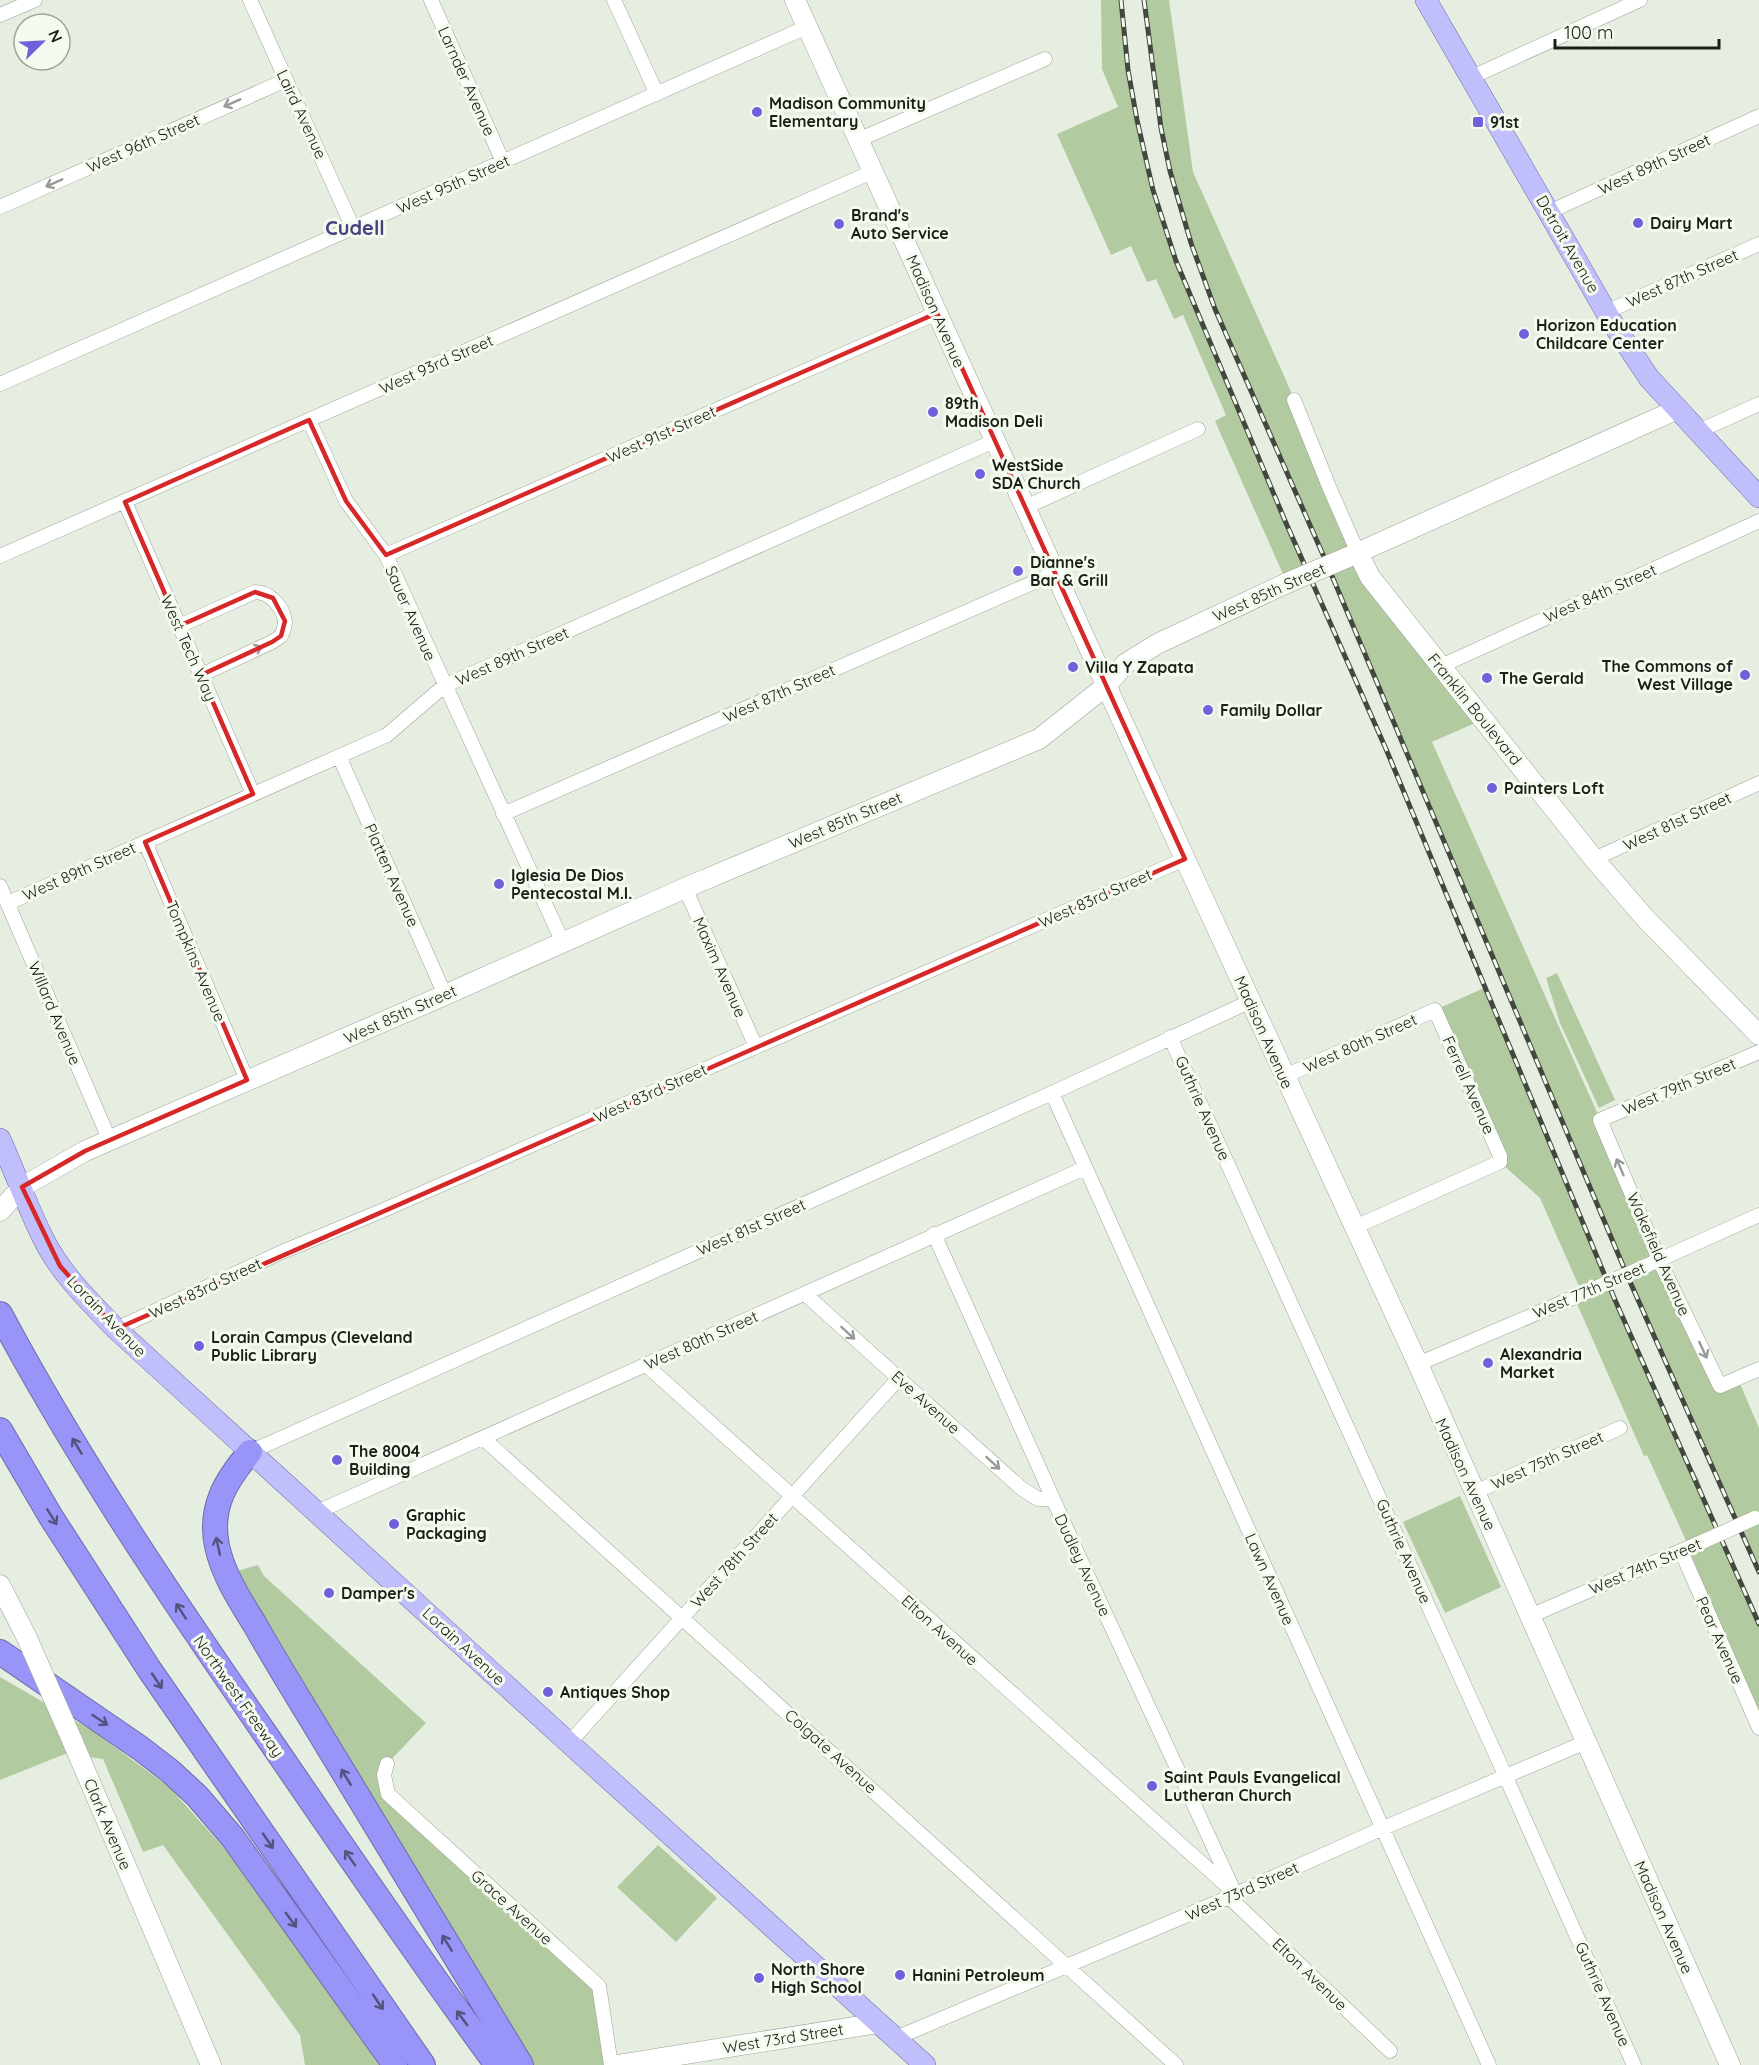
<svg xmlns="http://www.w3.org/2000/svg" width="1759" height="2065" viewBox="0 0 1759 2065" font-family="Quicksand,sans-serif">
  <rect width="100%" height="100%" fill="#e6eee1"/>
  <!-- green -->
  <path fill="#b2ca9f" d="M 1101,0 L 1121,0 C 1126,52 1131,103 1144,153 C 1163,232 1194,306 1226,381 C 1253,445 1280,510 1308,574 L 1287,583 L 1215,421 L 1226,415 L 1183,315 L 1174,319 L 1156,279 L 1147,282 L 1131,246 L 1111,255 L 1057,134 L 1118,107 L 1102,69 Z
    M 1144,0 L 1169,0 L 1193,172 L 1285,378 L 1358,553 L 1484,719 L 1432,742 L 1719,1386 L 1738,1379 L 1759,1428 L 1759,1572 L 1627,1275 L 1324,557 L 1215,309 L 1191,243 L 1170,171 L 1161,128 Z
    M 1557,973 L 1615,1100 L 1599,1108 L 1560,1023 L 1546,978 Z
    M 1484,988 L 1615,1300 L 1680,1447 L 1699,1480 L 1710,1515 L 1759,1624 L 1759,1728 L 1681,1551 L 1689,1547 L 1647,1455 L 1644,1456 L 1574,1297 L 1582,1293 L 1540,1198 L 1500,1162 L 1435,1010 Z
    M 1460,1496 L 1501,1587 L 1445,1613 L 1403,1522 Z
    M 258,1565 L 264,1576 L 426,1723 L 387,1764 L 388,1794 L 599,1986 L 611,2065 L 521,2065 L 227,1574 Z
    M 0,1677 L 93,1731 L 169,1787 L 233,1858 L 379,2065 L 305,2065 L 300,2035 L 163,1845 L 143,1852 L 103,1759 L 65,1754 L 0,1780 Z
    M 658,1845 L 717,1898 L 676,1942 L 617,1887 Z"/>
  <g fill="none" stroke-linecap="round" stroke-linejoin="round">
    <defs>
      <path id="street" d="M 250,0 L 353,228
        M 431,0 L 503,162
        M 614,0 L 657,94
        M 0,15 L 35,0
        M 1472,77 L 1640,0
        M 858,140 L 1045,59
        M 0,207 L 286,80
        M 1549,212 L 1759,116
        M 1606,312 L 1759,244
        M 0,384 L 807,27
        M 1294,400 L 1330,489 L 1358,553
        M 309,420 L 346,501 L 386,555 L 563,943
        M 1699,431 L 1759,404
        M 125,502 L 253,794
        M 1026,507 L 1198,429
        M 386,555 L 937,313
        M 0,556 L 872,172
        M 179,626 L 255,592 C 270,592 283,607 285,621 C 285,626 283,632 281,636 L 272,642 L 201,675
        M 1441,666 L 1759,521
        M 339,756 L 445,995
        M 503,814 L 1055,573
        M 145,842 L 247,1080
        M 1594,859 L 1759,783
        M 0,886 L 110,1141
        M 685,888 L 756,1047
        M 8,903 L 387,735 L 444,686 L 994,441
        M 1170,1037 L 1501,1766 L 1634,2065
        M 1759,1052 L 1600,1120 L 1663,1268 L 1720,1386 L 1759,1369
        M 1285,1076 L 1435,1010 L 1500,1156 L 1500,1162 L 1353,1228
        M 1052,1093 L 1489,2065
        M 934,1234 L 1081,1561 L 1233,1889
        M 1652,1263 L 1759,1215
        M 805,1294 L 1021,1488 L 1038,1499 L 1053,1499
        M 116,1329 L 282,1252 L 379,1212 L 1185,859
        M 1418,1364 L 1582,1294
        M 646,1365 L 1236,1894
        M 484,1439 L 1176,2065
        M 250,1452 L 1052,1093 L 1251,1001
        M 1475,1492 L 1620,1428
        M 317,1512 L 1085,1168
        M 1681,1551 L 1759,1728
        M 1530,1616 L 1704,1541
        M 569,1743 L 899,1378
        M 387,1764 L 384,1775 L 388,1794 L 599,1986 L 611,2065
        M 1229,1897 L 1390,2051
        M 896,2038 L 1218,1902 L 1381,1829 L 1586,1742"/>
      <path id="secondary" d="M 795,0 L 1185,859 L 1418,1364 L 1730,2065
        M 1358,553 L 1370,577 L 1594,859 L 1645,918 L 1759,1035
        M 1346,558 L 1678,409
        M 0,1211 L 22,1187 L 85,1151 L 445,995 L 685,888 L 1039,739 L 1106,686 L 1125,664 L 1157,644 L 1287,583
        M 0,1585 L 27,1638
        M 72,1740 L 211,2065
        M 617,2065 L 879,2023"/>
      <path id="primary" d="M 1426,0 L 1613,324 L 1649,378 L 1759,497
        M 0,1139 C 15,1172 27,1206 43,1238 C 60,1273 89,1301 116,1329 L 569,1743 L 925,2065"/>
      <path id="highway" d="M 0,1314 C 78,1460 172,1599 266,1735 C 342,1846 418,1957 497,2065
        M 0,1430 L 51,1517 L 149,1669 L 423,2065
        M 250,1452 C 226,1480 209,1507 217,1546 C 223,1574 239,1599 254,1623 C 272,1655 291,1686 310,1717 C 380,1833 451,1949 521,2065
        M 0,1652 L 140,1748 L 170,1771 L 197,1796 L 233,1838 L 395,2065"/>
    </defs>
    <!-- street casing -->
    <use href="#street" stroke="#9ba296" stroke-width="15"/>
    <!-- secondary casing -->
    <use href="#secondary" stroke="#9ba296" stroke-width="21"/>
    <!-- primary casing -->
    <use href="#primary" stroke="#6c6baa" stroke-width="22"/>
    <!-- highway casing -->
    <use href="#highway" stroke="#6c6baa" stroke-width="26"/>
    <!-- street -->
    <use href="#street" stroke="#fff" stroke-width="14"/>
    <!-- secondary -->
    <use href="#secondary" stroke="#fff" stroke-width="20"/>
    <!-- primary -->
    <use href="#primary" stroke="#c1bffb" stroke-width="21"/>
    <!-- highway -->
    <use href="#highway" stroke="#9894f8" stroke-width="24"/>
    <defs>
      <path id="rail" d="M 1121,0 L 1128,70 L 1137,120 L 1153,190 L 1176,261 L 1286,523 L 1386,749 L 1615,1300 L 1759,1624
        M 1144,0 L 1161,128 L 1170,171 L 1191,243 L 1215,309 L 1324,557 L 1627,1275 L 1759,1572"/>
    </defs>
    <!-- rail casing -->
    <use href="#rail" stroke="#434740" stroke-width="5"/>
    <!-- rail -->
    <use href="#rail" stroke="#f4fbee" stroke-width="3" stroke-dasharray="9" stroke-linecap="butt"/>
    <defs>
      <path id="street-bridge" d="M 1582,1294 L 1648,1265
        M 1704,1541 L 1755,1518"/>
      <path id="secondary-bridge" d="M 1287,583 L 1346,558
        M 27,1638 L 72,1740"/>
    </defs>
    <!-- street-bridge casing -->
    <use href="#street-bridge" stroke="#9ba296" stroke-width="15" stroke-linecap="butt"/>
    <!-- secondary-bridge casing -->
    <use href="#secondary-bridge" stroke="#9ba296" stroke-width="21" stroke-linecap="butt"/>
    <!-- street-bridge -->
    <use href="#street-bridge" stroke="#fff" stroke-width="14"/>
    <!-- secondary-bridge -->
    <use href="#secondary-bridge" stroke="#fff" stroke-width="20"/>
  </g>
  <!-- one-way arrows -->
  <defs><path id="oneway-shaft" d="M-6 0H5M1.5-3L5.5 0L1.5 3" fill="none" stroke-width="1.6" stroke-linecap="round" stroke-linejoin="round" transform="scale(1.5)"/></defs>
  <g stroke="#989a98">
    <use href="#oneway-shaft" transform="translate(232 103) rotate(156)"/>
    <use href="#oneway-shaft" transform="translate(54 183) rotate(156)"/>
    <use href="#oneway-shaft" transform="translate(254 650) rotate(-24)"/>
    <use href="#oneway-shaft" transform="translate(1620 1167) rotate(-113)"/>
    <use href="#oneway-shaft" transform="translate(848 1333) rotate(42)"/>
    <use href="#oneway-shaft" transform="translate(1703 1350) rotate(65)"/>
    <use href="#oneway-shaft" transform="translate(993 1463) rotate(42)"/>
  </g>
  <g stroke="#53537d">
    <use href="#oneway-shaft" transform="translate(77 1446) rotate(-121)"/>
    <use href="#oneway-shaft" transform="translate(52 1517) rotate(58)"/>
    <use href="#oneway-shaft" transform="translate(218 1546) rotate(-102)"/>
    <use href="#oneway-shaft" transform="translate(181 1611) rotate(-123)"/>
    <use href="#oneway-shaft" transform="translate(157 1681) rotate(56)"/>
    <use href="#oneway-shaft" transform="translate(100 1720) rotate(33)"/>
    <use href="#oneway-shaft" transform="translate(346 1777) rotate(-121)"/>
    <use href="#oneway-shaft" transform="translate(268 1841) rotate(56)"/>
    <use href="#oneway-shaft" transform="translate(350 1858) rotate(-125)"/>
    <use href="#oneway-shaft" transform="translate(291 1920) rotate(54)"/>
    <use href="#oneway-shaft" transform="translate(447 1943) rotate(-121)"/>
    <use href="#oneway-shaft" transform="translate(378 2002) rotate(56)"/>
    <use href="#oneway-shaft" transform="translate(462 2018) rotate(-126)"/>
  </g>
  <!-- marked area -->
  <path fill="none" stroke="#d62828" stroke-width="4.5" stroke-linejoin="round" d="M 937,313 L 1185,859 L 116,1329 L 60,1266 L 22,1187 L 85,1151 L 247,1080 L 145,842 L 253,794 L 201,675 L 272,642 L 281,636 L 285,621 L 273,598 L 255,592 L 179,626 L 125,502 L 309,420 L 346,501 L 386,555 Z"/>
  <!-- markers -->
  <g fill="#6e61db" stroke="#f4fbee" stroke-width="2">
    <circle cx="757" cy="112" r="6"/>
    <rect x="1472" y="116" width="12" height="12" rx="3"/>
    <circle cx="1638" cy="223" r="6"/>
    <circle cx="839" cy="224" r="6"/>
    <circle cx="1524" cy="334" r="6"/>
    <circle cx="933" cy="412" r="6"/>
    <circle cx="980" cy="474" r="6"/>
    <circle cx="1018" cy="571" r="6"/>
    <circle cx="1073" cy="667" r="6"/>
    <circle cx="1745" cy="675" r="6"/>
    <circle cx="1487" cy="678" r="6"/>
    <circle cx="1208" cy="710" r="6"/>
    <circle cx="1492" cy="788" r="6"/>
    <circle cx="499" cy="884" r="6"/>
    <circle cx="199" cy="1346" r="6"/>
    <circle cx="1488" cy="1363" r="6"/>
    <circle cx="337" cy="1460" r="6"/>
    <circle cx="394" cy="1524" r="6"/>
    <circle cx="329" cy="1593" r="6"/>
    <circle cx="548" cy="1692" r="6"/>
    <circle cx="1152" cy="1786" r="6"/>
    <circle cx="900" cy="1975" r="6"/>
    <circle cx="759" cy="1978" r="6"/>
  </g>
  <g text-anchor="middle" stroke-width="6" stroke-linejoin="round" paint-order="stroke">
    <!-- street labels -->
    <g font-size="16" fill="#1b1e19" stroke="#f4fbee">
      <text transform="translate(467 81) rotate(66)" y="6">Larnder Avenue</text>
      <text transform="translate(302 114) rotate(65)" y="6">Laird Avenue</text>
      <text transform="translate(143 143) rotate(-24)" y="6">West 96th Street</text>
      <text transform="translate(1654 164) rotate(-25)" y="6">West 89th Street</text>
      <text transform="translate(453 184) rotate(-24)" y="6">West 95th Street</text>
      <text transform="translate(1568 244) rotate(60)" y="6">Detroit Avenue</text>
      <text transform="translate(1682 278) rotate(-24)" y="6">West 87th Street</text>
      <text transform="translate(936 311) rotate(66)" y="6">Madison Avenue</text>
      <text transform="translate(436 364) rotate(-24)" y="6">West 93rd Street</text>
      <text transform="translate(661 434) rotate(-24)" y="6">West 91st Street</text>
      <text transform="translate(1269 592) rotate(-24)" y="6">West 85th Street</text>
      <text transform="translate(1600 593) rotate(-24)" y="6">West 84th Street</text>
      <text transform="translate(411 613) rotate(66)" y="6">Sauer Avenue</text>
      <text transform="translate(189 648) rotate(66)" y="6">West Tech Way</text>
      <text transform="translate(512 656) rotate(-24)" y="6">West 89th Street</text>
      <text transform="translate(779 693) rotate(-24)" y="6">West 87th Street</text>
      <text transform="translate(1475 709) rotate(51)" y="6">Franklin Boulevard</text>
      <text transform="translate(845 820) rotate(-23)" y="6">West 85th Street</text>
      <text transform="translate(1677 821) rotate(-25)" y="6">West 81st Street</text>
      <text transform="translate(79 871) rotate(-24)" y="6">West 89th Street</text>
      <text transform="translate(392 875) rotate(66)" y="6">Platten Avenue</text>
      <text transform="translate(1095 898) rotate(-24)" y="6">West 83rd Street</text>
      <text transform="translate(196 961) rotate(67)" y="6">Tompkins Avenue</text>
      <text transform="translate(720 967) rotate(66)" y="6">Maxim Avenue</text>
      <text transform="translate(55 1013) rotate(67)" y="6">Willard Avenue</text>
      <text transform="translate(400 1014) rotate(-24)" y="6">West 85th Street</text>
      <text transform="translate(1264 1032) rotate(66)" y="6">Madison Avenue</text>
      <text transform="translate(1360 1043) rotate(-24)" y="6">West 80th Street</text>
      <text transform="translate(1469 1085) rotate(66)" y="6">Ferrell Avenue</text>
      <text transform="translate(1679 1086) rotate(-23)" y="6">West 79th Street</text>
      <text transform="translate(650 1093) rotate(-24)" y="6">West 83rd Street</text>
      <text transform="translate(1203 1108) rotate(66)" y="6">Guthrie Avenue</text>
      <text transform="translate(751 1227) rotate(-24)" y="6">West 81st Street</text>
      <text transform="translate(1659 1254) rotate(66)" y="6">Wakefield Avenue</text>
      <text transform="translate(205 1288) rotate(-25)" y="6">West 83rd Street</text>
      <text transform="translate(1589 1290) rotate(-23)" y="6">West 77th Street</text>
      <text transform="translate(107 1316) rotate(46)" y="6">Lorain Avenue</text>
      <text transform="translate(701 1340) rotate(-24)" y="6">West 80th Street</text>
      <text transform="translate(926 1402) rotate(42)" y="6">Eve Avenue</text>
      <text transform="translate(1547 1460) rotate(-24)" y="6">West 75th Street</text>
      <text transform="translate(1466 1474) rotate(65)" y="6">Madison Avenue</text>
      <text transform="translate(1404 1551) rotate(66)" y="6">Guthrie Avenue</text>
      <text transform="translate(734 1560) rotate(-48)" y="6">West 78th Street</text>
      <text transform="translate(1083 1565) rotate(65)" y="6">Dudley Avenue</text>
      <text transform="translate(1645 1566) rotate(-23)" y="6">West 74th Street</text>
      <text transform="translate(1270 1579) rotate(66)" y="6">Lawn Avenue</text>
      <text transform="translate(940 1630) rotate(42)" y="6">Elton Avenue</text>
      <text transform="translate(1720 1640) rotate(66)" y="6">Pear Avenue</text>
      <text transform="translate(464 1646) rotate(43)" y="6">Lorain Avenue</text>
      <text transform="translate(239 1696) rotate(55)" y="6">Northwest Freeway</text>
      <text transform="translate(831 1751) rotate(42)" y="6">Colgate Avenue</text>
      <text transform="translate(108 1824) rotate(67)" y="6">Clark Avenue</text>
      <text transform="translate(1242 1891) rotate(-24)" y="6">West 73rd Street</text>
      <text transform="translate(512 1907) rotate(42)" y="6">Grace Avenue</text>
      <text transform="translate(1664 1917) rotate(66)" y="6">Madison Avenue</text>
      <text transform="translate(1310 1974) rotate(44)" y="6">Elton Avenue</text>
      <text transform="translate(1603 1994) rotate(66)" y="6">Guthrie Avenue</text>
      <text transform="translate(783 2038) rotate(-9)" y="6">West 73rd Street</text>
    </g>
    <!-- poi labels -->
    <g font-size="16" font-weight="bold" fill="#1b1e19" stroke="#f4fbee" text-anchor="start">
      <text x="769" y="109">Madison Community<tspan x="769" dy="18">Elementary</tspan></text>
      <text x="1490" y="128">91st</text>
      <text x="851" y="221">Brand's<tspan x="851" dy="18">Auto Service</tspan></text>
      <text x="1650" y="229">Dairy Mart</text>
      <text x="1536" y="331">Horizon Education<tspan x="1536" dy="18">Childcare Center</tspan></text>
      <text x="945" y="409">89th<tspan x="945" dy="18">Madison Deli</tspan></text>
      <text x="992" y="471">WestSide<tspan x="992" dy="18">SDA Church</tspan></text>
      <text x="1030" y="568">Dianne's<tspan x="1030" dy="18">Bar &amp; Grill</tspan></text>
      <text x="1733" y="672" text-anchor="end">The Commons of<tspan x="1733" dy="18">West Village</tspan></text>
      <text x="1085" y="673">Villa Y Zapata</text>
      <text x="1499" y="684">The Gerald</text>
      <text x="1220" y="716">Family Dollar</text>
      <text x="1504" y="794">Painters Loft</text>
      <text x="511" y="881">Iglesia De Dios<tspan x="511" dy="18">Pentecostal M.I.</tspan></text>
      <text x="211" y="1343">Lorain Campus (Cleveland<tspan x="211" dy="18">Public Library</tspan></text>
      <text x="1500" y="1360">Alexandria<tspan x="1500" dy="18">Market</tspan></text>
      <text x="349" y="1457">The 8004<tspan x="349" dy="18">Building</tspan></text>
      <text x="406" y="1521">Graphic<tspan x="406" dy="18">Packaging</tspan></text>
      <text x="341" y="1599">Damper's</text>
      <text x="560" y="1698">Antiques Shop</text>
      <text x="1164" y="1783">Saint Pauls Evangelical<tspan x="1164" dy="18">Lutheran Church</tspan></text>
      <text x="771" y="1975">North Shore<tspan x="771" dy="18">High School</tspan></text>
      <text x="912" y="1981">Hanini Petroleum</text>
    </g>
    <!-- quarter labels -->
    <g font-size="20" font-weight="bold" fill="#45427f" stroke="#f4fbee">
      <text x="355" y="235">Cudell</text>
    </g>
  </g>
  <!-- north arrow -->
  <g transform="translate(42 42) rotate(66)"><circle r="28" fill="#f4fbee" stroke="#9da399" stroke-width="1.5"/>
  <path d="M0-4.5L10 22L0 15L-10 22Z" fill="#6e61db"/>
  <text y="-9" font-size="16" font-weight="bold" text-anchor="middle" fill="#1b1e19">N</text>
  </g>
  <!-- scale -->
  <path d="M1555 39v9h164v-9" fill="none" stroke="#1b1e19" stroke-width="3"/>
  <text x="1564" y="39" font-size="18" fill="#1b1e19" stroke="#f4fbee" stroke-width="4.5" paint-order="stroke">100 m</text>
</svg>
